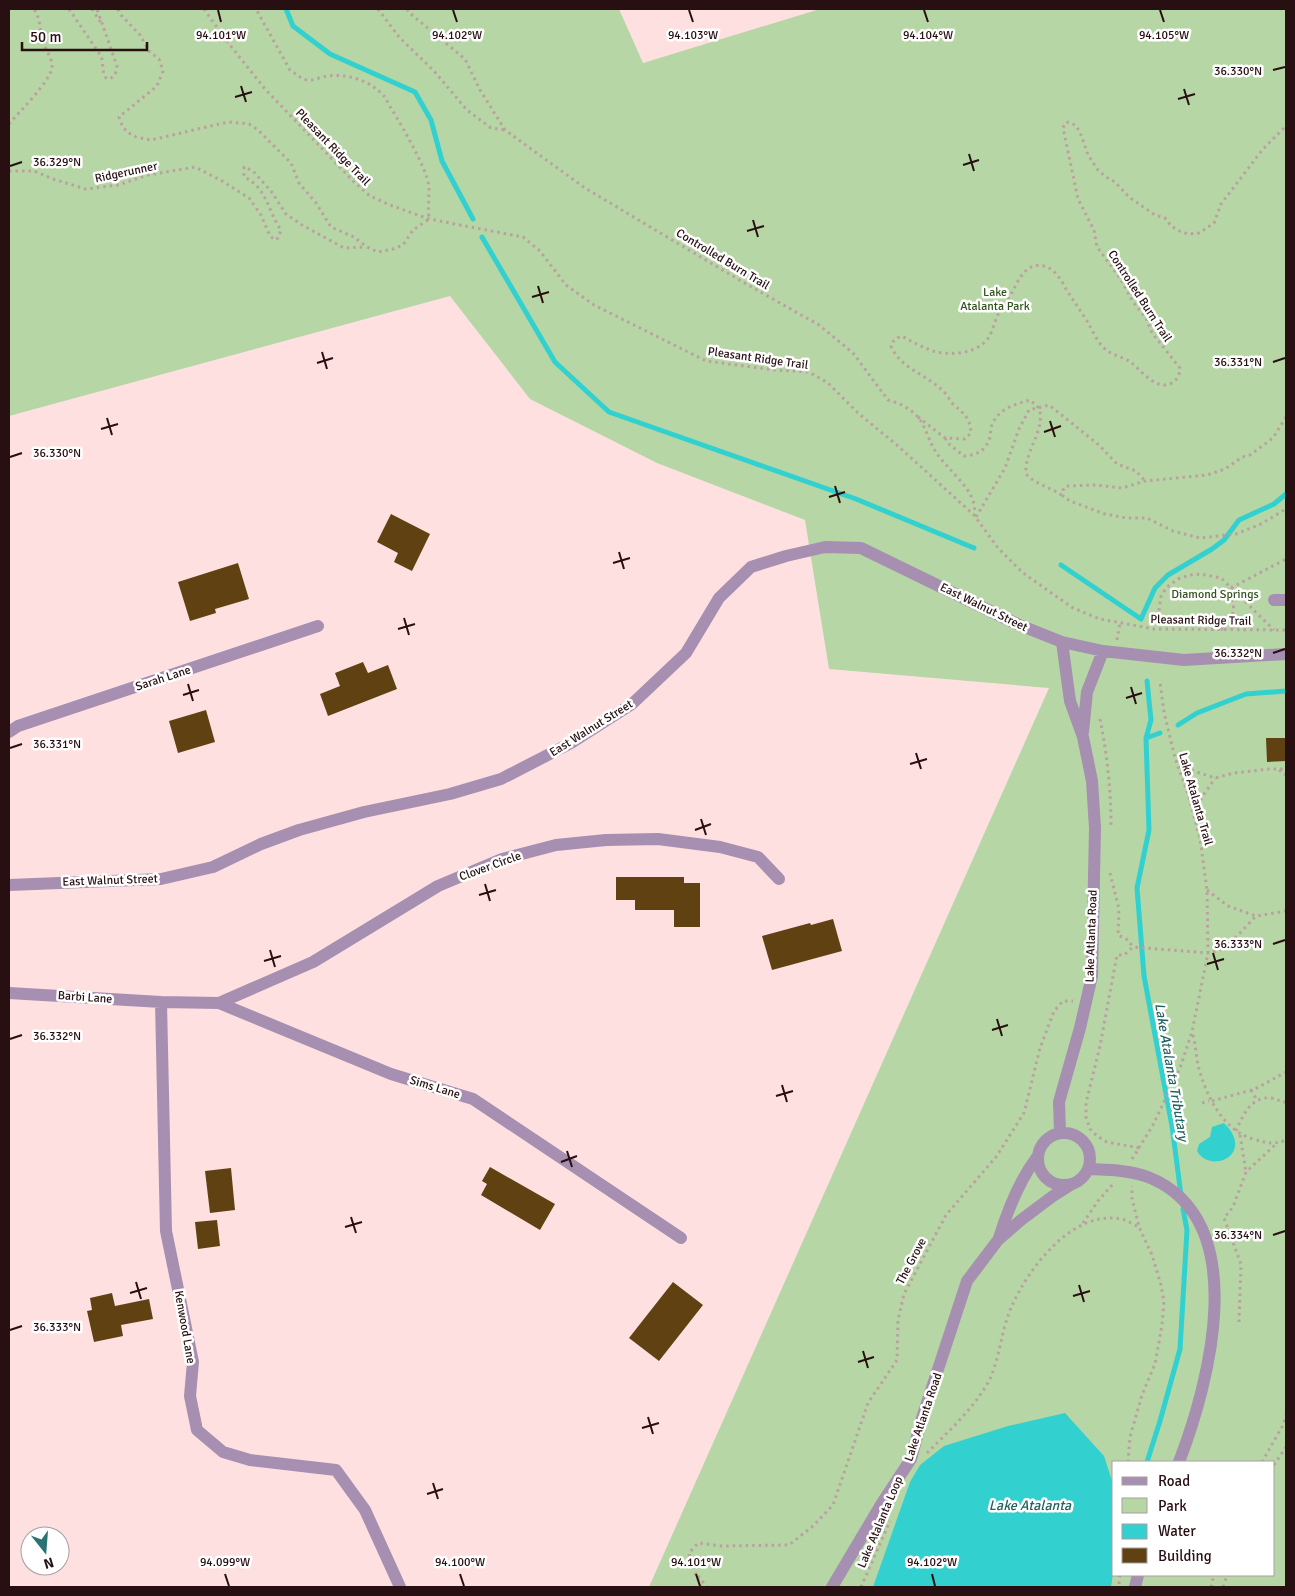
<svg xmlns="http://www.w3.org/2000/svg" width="1295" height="1596" viewBox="0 0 1295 1596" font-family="Signika,sans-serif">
  <rect width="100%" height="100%" fill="#fee0e1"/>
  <!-- green -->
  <path fill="#b6d6a5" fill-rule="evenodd" d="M 9,9 L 619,9 L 643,63 L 820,9 L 1286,9 L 1286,1587 L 649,1587 L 1049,688 L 829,669 L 805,520 L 657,463 L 530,399 L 450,296 L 9,416 ZM 1114,1462 L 1274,1462 L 1274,1575 L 1114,1575 Z"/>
  <!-- water -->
  <path fill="#32d1d0" d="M 1224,1123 C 1256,1154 1211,1175 1197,1151 L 1199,1144 L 1210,1137 L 1212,1127 Z
    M 1065,1413 L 1104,1456 L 1114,1487 L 1114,1567 L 1111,1587 L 873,1587 L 910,1482 L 920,1465 L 944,1446 L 1008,1426 Z"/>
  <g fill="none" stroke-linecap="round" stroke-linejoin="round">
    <!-- stream -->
    <path stroke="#32d1d0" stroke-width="5" d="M 286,9 L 293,26 L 330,54 L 415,92 L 431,120 L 442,161 L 473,219
      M 482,237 L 555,362 L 609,412 L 856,499 L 974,548
      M 1061,565 L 1141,619 L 1155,588 L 1168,575 L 1212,549 L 1224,540 L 1239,520 L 1274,504 L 1286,494
      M 1147,681 L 1151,720 L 1146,738 L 1149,830 L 1137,888 L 1144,976 L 1172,1126 L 1181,1195
      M 1178,725 L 1197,713 L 1246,694 L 1286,691
      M 1146,738 L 1160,733
      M 1147,1462 L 1160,1421 L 1180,1349 L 1187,1230 L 1183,1209"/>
  </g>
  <!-- building -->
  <path fill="#604212" d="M 391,514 L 430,534 L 412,571 L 394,562 L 398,553 L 377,542 Z
    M 238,563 L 249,599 L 215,609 L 216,613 L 190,621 L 178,582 Z
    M 363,662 L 368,673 L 388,665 L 397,689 L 328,716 L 320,694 L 340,686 L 335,673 Z
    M 206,710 L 215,742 L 178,753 L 169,721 Z
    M 1266,738 L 1286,738 L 1286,761 L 1267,762 Z
    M 616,877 L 684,877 L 684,883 L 700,883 L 700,927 L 674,927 L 674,910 L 635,910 L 635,900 L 616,900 Z
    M 833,919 L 842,951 L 772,970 L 762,936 L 810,923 L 811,925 Z
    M 490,1167 L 555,1204 L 540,1230 L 481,1195 L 487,1184 L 482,1181 Z
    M 231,1168 L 235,1210 L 210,1213 L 205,1171 Z
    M 217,1220 L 220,1246 L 198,1249 L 195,1222 Z
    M 673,1282 L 703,1305 L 659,1361 L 629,1338 Z
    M 112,1293 L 115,1306 L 149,1299 L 153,1319 L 121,1325 L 123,1336 L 94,1342 L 87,1311 L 92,1310 L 90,1298 Z"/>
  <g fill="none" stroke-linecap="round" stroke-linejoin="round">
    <!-- path -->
    <path stroke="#bca0a1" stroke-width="3" stroke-dasharray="2.5 4" stroke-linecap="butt" d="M 69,9 L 101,56 C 104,64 101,73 107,79 C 115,78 116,73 117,66 L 97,9
      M 92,9 L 101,23
      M 118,9 L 121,15 L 140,35 L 149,51 L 159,59 L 163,71 L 157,86 L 119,117 L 122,125 L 127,132 L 136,137 L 151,140 L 228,122 L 249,124 L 258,130 L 291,163 L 299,183 L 316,203 L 331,227 L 354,237 L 367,247 L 378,252 L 393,249 L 403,245 L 413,230 L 429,219 C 428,208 429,198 429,187 C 427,166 396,117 384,96 C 371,81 347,73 327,76 C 320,77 313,81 307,80 C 300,78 296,74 290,70 L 256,9
      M 204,9 L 226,40 L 265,89 L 354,182 L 370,196 L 390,205 L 429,219 L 523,237 L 540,251 L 566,285 L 594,305 L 706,361 L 775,370 L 809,372 L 828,383 L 858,413 L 898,446 L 974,515 L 998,548 L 1023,573 L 1073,608 L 1100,619 L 1154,629 L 1286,630
      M 378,9 L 399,37 L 434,71 L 467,110 L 491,128 L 505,130
      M 407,9 L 412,15 L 465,59 L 480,90 L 505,130 L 585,188 L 741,281 L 819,325 L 853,353 L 888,400 C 898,402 911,409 918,417 C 926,427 929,442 936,452 C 947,470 979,492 974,514
      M 9,124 C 19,112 49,83 52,68 C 53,58 44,48 42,39 C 40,28 40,18 34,9
      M 9,171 L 34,171 L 53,179 L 86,189 L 118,185 L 148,175 L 195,167 L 222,181 L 249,198 L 261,215 L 270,236 L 275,240 L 278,238 L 281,230 C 268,212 267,187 244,177 L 244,167 L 253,171 L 271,191 L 286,214 L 302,225 L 344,248 L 366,247
      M 918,417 L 945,438 L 965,439 L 971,433 C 970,417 964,414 953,404 C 949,399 946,393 941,389 C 925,374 900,368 891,346 C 893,340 896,338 902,336 C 912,342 922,347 933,351 C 950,356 978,354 989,337 C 993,330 995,320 999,312 C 1001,308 1005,305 1008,300 C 1016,287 1024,258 1047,267 C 1055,270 1062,281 1066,289 C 1073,300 1080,310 1087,321 C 1092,329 1096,340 1103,347 C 1111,356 1124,356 1133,364 C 1141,371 1151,384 1164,385 C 1174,385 1180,377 1180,368 L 1152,333 L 1146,318 L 1133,302 L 1120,278 L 1097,247 L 1094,230 L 1078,199 L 1063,128 L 1065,123 L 1069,122 L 1075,125 L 1080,132 L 1088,155 L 1098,170 L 1106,177 L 1115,182 L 1129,197 L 1155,215 L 1165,218 L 1171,226 L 1181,232 L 1189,234 L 1199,233 L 1214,223 L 1221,204 L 1263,149 L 1286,126
      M 1286,417 L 1273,438 L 1250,455 L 1242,457 L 1225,469 L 1207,475 L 1145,481 L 1122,488 L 1096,485 L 1066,486 L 1063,490 L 1063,496 L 1070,501 L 1105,514 L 1127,518 L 1147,518 L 1173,531 L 1200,538 L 1236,534 L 1261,524 L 1286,509
      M 945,438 L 950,445 L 964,456 C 977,455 986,451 990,437 C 991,433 990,428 992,425 C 998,409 1015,404 1030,400 L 1039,408 C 1046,431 1024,450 1026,474 C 1036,485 1051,487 1063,496
      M 976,517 L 1005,468 L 1019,429 L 1029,410 L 1049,405 L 1099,445 L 1117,464 L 1136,471 L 1145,481
      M 1231,588 L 1286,559
      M 1158,617 L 1161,596 L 1167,587 L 1178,579 L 1190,575 L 1201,574 L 1221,578 L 1274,630
      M 1221,630 C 1236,617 1235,606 1231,588
      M 1117,640 L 1120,623
      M 1100,719 C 1107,754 1111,789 1111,825
      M 1179,766 L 1215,778 L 1234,773 L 1269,769 L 1286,769
      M 1279,770 L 1286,775
      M 1196,819 L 1199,802 L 1215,778
      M 1110,873 L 1119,909 L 1118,935 L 1128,940 L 1133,947
      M 1207,890 L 1228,906 L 1256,916 L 1286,911
      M 1193,1035 C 1196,1046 1196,1058 1199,1069 C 1207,1097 1223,1130 1253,1139 C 1267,1143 1272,1145 1286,1140
      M 1251,1090 L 1257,1100
      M 1212,1101 L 1255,1089 L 1286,1072
      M 1202,1103 L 1209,1101
      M 1236,1131 C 1243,1115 1251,1096 1271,1098 C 1277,1099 1281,1102 1286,1102
      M 1240,1135 L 1246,1172
      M 1139,1148 L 1107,1142 L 1097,1136 L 1090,1129 L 1086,1117 L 1086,1103 L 1100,1046 L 1117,955 L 1124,955 L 1133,947 L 1208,953 C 1227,951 1243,929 1256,916
      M 1132,1159 L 1153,1125 L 1180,1068 L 1192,1032 L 1208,953 L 1207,890 L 1200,839 L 1189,797 L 1175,758 L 1164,712 L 1160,682
      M 1083,1223 L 1098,1201 L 1113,1184
      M 1239,1322 L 1241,1264 L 1224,1218 L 1233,1207 L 1246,1172 L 1276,1144
      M 927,1453 C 949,1431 974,1408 989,1381 C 1000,1358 1001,1331 1011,1308 C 1028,1268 1075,1206 1125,1220 C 1130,1222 1134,1225 1139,1227
      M 1128,1462 L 1130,1437 L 1142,1395 L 1155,1364 L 1162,1325 L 1164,1301 L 1161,1285 L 1152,1255 L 1139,1227 L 1132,1198 L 1132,1186
      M 1262,1462 L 1283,1425 L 1286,1415
      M 1274,1465 L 1286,1447
      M 698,1576 L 707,1587
      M 1119,1584 L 1120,1575
      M 701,1587 C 698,1576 690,1565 689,1553 L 698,1543 L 722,1546 L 789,1545 L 813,1526 L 833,1505 L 868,1403 L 897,1360 L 898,1320 L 904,1294 L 946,1215 L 996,1157 L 1024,1113 L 1040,1048 L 1054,1011 L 1063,1001 L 1073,1001
      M 861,1587 L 890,1521
      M 1211,1587 L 1214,1575
      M 1223,1587 L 1227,1575"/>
    <!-- minor -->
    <path stroke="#a68fb1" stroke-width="12" d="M 1274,600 L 1286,600
      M 9,732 L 18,726 L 318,626
      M 1083,732 L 1087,692 L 1103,651
      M 9,885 L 161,879 L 213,867 L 261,844 L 299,830 L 364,812 L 450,794 L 501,779 L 571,743 L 632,704 L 686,653 L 719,598 L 751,567 L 786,556 L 825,547 L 861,548 L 1017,624 L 1062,642 L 1103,651 L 1184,660 L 1286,654
      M 9,993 L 161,1002 L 219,1003 L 391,1074 L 473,1099 L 681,1238
      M 161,1002 L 166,1231 L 193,1362 L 190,1396 L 197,1430 L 223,1452 L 250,1460 L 336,1470 L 365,1510 L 400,1587
      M 219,1003 L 313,962 L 438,886 L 502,859 L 556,845 L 606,840 L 658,839 L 720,847 L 758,857 L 779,879
      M1038 1159a26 26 0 1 1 52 0a26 26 0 1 1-52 0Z
      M 1060,1133 L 1059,1102 L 1080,1028 L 1092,976 L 1095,828 L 1092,781 L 1083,737 L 1070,701 L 1062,642
      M 1088,1169 C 1108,1170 1130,1170 1148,1177 C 1254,1219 1209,1384 1179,1462
      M 999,1238 C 1008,1209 1019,1181 1037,1157
      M 832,1587 L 882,1503 L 911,1459 L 922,1418 L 967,1281 L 998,1240 L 1021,1220 L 1053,1196 L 1072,1184
      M 1135,1587 L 1138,1575"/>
  </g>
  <!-- ticks -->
  <path fill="none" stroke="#280f11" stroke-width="2" d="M 218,10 L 221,22M 453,10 L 457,22M 689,10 L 693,22M 924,10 L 928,22M 1160,10 L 1164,22M 1273,70 L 1285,67M 241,86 L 246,102M 1184,89 L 1189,105M 235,97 L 252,92M 1178,99 L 1195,94M 969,154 L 974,171M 963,165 L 979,160M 10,166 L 22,162M 753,220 L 758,237M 747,231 L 764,226M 538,286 L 543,303M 532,297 L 549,292M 322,352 L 327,369M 1273,362 L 1285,358M 317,363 L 333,358M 107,418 L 112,435M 1050,421 L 1055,437M 101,429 L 118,424M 1044,432 L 1061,426M 10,457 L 22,453M 835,486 L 840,503M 829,497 L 845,492M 619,552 L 624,569M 613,563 L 630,558M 404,618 L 409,635M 398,629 L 415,624M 1273,653 L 1285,649M 188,684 L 193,701M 1131,687 L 1136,704M 183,695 L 199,690M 1126,698 L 1142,693M 10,748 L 22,744M 916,753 L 921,769M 910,764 L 927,759M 701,819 L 706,835M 695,830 L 711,824M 485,884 L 490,901M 479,895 L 496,890M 1273,944 L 1285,940M 270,950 L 275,967M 1213,953 L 1218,970M 264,961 L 281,956M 1207,964 L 1224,959M 997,1019 L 1002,1036M 992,1030 L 1008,1025M 10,1039 L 22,1035M 782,1085 L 787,1102M 776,1096 L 793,1091M 567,1151 L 572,1167M 561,1162 L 577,1156M 351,1217 L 356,1233M 345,1227 L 362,1222M 1273,1235 L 1285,1231M 136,1282 L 141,1299M 1079,1285 L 1084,1302M 130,1293 L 147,1288M 1073,1296 L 1090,1291M 10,1330 L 22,1326M 863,1351 L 868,1368M 858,1362 L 874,1357M 648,1417 L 653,1434M 642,1428 L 659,1423M 433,1483 L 438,1499M 427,1494 L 443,1489M 225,1574 L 229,1586M 460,1574 L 464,1586M 696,1574 L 700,1586M 932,1574 L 935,1586"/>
  <g text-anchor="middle" stroke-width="5" stroke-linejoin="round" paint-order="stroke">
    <!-- street labels -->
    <g font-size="12" fill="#280f11" stroke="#fff">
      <text transform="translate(333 147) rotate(46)" y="4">Pleasant Ridge Trail</text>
      <text transform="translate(126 172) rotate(-12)" y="4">Ridgerunner</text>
      <text transform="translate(723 259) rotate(31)" y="4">Controlled Burn Trail</text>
      <text transform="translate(1140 296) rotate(57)" y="4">Controlled Burn Trail</text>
      <text transform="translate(758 358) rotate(8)" y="4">Pleasant Ridge Trail</text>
      <text transform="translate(984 607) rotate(26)" y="4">East Walnut Street</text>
      <text transform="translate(1201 620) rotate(1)" y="4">Pleasant Ridge Trail</text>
      <text transform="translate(163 678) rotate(-18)" y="4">Sarah Lane</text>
      <text transform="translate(591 728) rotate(-32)" y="4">East Walnut Street</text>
      <text transform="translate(1196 799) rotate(74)" y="4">Lake Atalanta Trail</text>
      <text transform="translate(490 866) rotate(-20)" y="4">Clover Circle</text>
      <text transform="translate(110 880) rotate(-2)" y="4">East Walnut Street</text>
      <text transform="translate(1091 936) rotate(-88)" y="4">Lake Atlanta Road</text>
      <text transform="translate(85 997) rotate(4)" y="4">Barbi Lane</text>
      <text transform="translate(435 1087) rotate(17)" y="4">Sims Lane</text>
      <text transform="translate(911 1261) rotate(-62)" y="4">The Grove</text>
      <text transform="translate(185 1327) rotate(80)" y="4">Kenwood Lane</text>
      <text transform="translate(923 1417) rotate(-71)" y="4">Lake Atlanta Road</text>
      <text transform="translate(880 1522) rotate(-67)" y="4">Lake Atalanta Loop</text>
    </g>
    <!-- park labels -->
    <g font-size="12" fill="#31521a" stroke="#fff">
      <text x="995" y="296">Lake<tspan x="995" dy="14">Atalanta Park</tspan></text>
      <text x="1215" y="598">Diamond Springs</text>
    </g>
    <!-- water labels -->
    <g font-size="14" font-style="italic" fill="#246161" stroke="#fff">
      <text transform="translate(1172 1072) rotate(80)" y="5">Lake Atalanta Tributary</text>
      <text x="1030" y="1510">Lake Atalanta</text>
    </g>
  </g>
  <g font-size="12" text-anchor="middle" fill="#280f11" stroke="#fff" stroke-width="5" stroke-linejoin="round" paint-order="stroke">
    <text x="221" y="39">94.101°W</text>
    <text x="457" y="39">94.102°W</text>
    <text x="693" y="39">94.103°W</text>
    <text x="928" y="39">94.104°W</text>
    <text x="1164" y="39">94.105°W</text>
    <text x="1238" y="75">36.330°N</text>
    <text x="57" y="166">36.329°N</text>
    <text x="1238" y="366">36.331°N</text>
    <text x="57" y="457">36.330°N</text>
    <text x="1238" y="657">36.332°N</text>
    <text x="57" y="748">36.331°N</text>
    <text x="1238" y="948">36.333°N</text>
    <text x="57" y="1040">36.332°N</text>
    <text x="1238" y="1239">36.334°N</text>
    <text x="57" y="1331">36.333°N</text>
    <text x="225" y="1566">94.099°W</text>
    <text x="460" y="1566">94.100°W</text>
    <text x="696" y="1566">94.101°W</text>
    <text x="932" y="1566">94.102°W</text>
  </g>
  <!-- border -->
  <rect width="1295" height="1596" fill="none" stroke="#280f11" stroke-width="20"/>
  <!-- legend -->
  <rect x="1112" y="1461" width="162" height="115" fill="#ffffff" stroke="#a99fa0"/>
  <rect x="1122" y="1477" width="25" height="8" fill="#a68fb1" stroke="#a99fa0"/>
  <text x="1158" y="1486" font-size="15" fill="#280f11">Road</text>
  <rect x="1122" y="1498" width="25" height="15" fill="#b6d6a5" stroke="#a99fa0"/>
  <text x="1158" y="1511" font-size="15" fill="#280f11">Park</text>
  <rect x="1122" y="1524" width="25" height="15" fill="#32d1d0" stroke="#a99fa0"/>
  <text x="1158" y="1536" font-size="15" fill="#280f11">Water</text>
  <rect x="1122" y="1548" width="25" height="15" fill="#604212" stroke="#a99fa0"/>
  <text x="1158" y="1561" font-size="15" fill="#280f11">Building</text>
  <!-- north arrow -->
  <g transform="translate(45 1551) rotate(163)"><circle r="24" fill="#ffffff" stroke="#a99fa0"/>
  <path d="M0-4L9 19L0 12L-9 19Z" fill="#297373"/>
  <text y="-8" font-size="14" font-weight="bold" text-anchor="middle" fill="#280f11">N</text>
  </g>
  <!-- scale -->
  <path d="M22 42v8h125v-8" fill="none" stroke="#280f11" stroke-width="2.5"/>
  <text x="30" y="42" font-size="15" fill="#280f11" stroke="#ffffff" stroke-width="4" paint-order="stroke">50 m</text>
</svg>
